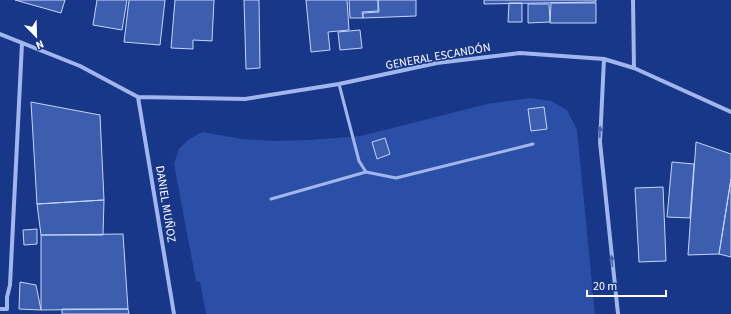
<svg xmlns="http://www.w3.org/2000/svg" width="731" height="314" viewBox="0 0 731 314" font-family="'Source Sans 3',sans-serif">
  <rect width="100%" height="100%" fill="#183788"/>
  <!-- green -->
  <path fill="#2b4fa6" d="M 530,98 L 551,101 L 567,110 L 577,130 L 595,314 L 206,314 L 200,282 L 196,281 L 174,164 L 179,149 L 188,140 L 202,132 L 242,139 L 273,141 L 310,140 L 361,136 L 487,104 Z"/>
  <!-- building -->
  <path fill="#3d5daf" stroke="#c5d5fa" d="M 15,0 L 65,0 L 61,13 Z
    M 97,0 L 127,0 L 122,30 L 93,25 Z
    M 129,0 L 165,0 L 160,45 L 124,42 Z
    M 175,0 L 214,0 L 212,41 L 193,40 L 193,49 L 171,48 Z
    M 244,0 L 259,0 L 260,68 L 246,69 Z
    M 306,0 L 347,0 L 349,30 L 328,32 L 330,50 L 311,52 Z
    M 349,0 L 378,0 L 378,11 L 362,12 L 363,18 L 350,18 Z
    M 378,0 L 416,0 L 416,16 L 363,18 L 363,13 L 379,12 Z
    M 484,0 L 596,0 L 596,2 L 484,4 Z
    M 509,3 L 522,3 L 522,22 L 508,22 Z
    M 551,3 L 596,3 L 596,23 L 550,23 Z
    M 528,4 L 549,4 L 550,22 L 528,23 Z
    M 360,30 L 362,48 L 340,50 L 338,32 Z
    M 31,102 L 100,115 L 104,200 L 37,204 Z
    M 544,107 L 547,129 L 531,131 L 528,109 Z
    M 385,138 L 390,154 L 377,159 L 372,142 Z
    M 696,142 L 731,154 L 731,179 L 719,254 L 688,255 Z
    M 672,162 L 694,164 L 690,218 L 667,217 Z
    M 731,179 L 731,257 L 719,254 Z
    M 663,187 L 666,261 L 639,262 L 635,188 Z
    M 104,200 L 103,235 L 41,235 L 37,204 Z
    M 37,229 L 37,244 L 24,245 L 23,230 Z
    M 123,234 L 128,309 L 41,310 L 41,235 Z
    M 20,282 L 36,285 L 41,310 L 19,309 Z
    M 62,309 L 128,309 L 129,314 L 62,314 Z"/>
  <g fill="none" stroke-linecap="round" stroke-linejoin="round">
    <!-- lane -->
    <path stroke="#a0b6ed" stroke-width="3" d="M 339,84 L 359,161 L 366,172 L 396,178 L 533,144
      M 271,199 L 366,172"/>
    <!-- street -->
    <path stroke="#a0b6ed" stroke-width="4" d="M 633,0 L 634,68
      M 0,34 L 80,66 L 138,97 L 245,99 L 339,84 L 437,63 L 520,53 L 604,59 L 634,68 L 731,112
      M 604,59 L 600,142 L 618,314
      M 138,97 L 174,314
      M 0,309 L 7,309 L 7,297 L 10,285 L 22,43"/>
  </g>
  <!-- one-way arrows -->
  <defs><path id="oneway-solid" d="M-6-.8H1V-3.2L6.5 0L1 3.2V.8H-6Z"/></defs>
  <g fill="#4863ab">
    <use href="#oneway-solid" transform="translate(600 132) rotate(-87)"/>
    <use href="#oneway-solid" transform="translate(612 261) rotate(-96)"/>
  </g>
  <g text-anchor="middle" stroke-width="3" stroke-linejoin="round" paint-order="stroke">
    <!-- street labels -->
    <g font-size="12" fill="#fff" stroke="#183788">
      <text transform="translate(438 56) rotate(-10)" y="4">GENERAL ESCANDÓN</text>
      <text transform="translate(166 204) rotate(81)" y="4">DANIEL MUÑOZ</text>
    </g>
  </g>
  <!-- north arrow -->
  <g transform="translate(36 36) rotate(157)" stroke="#183788" stroke-width="3" paint-order="stroke">
  <path d="M0-3L7 15L0 10L-7 15Z" fill="#ffffff"/>
  <text y="-6" font-size="11" font-weight="bold" text-anchor="middle" fill="#ffffff">N</text>
  </g>
  <!-- scale -->
  <path d="M587 290v6h79v-6" fill="none" stroke="#ffffff" stroke-width="2"/>
  <text x="593" y="290" font-size="12" fill="#ffffff" stroke="#183788" stroke-width="3" paint-order="stroke">20 m</text>
</svg>
